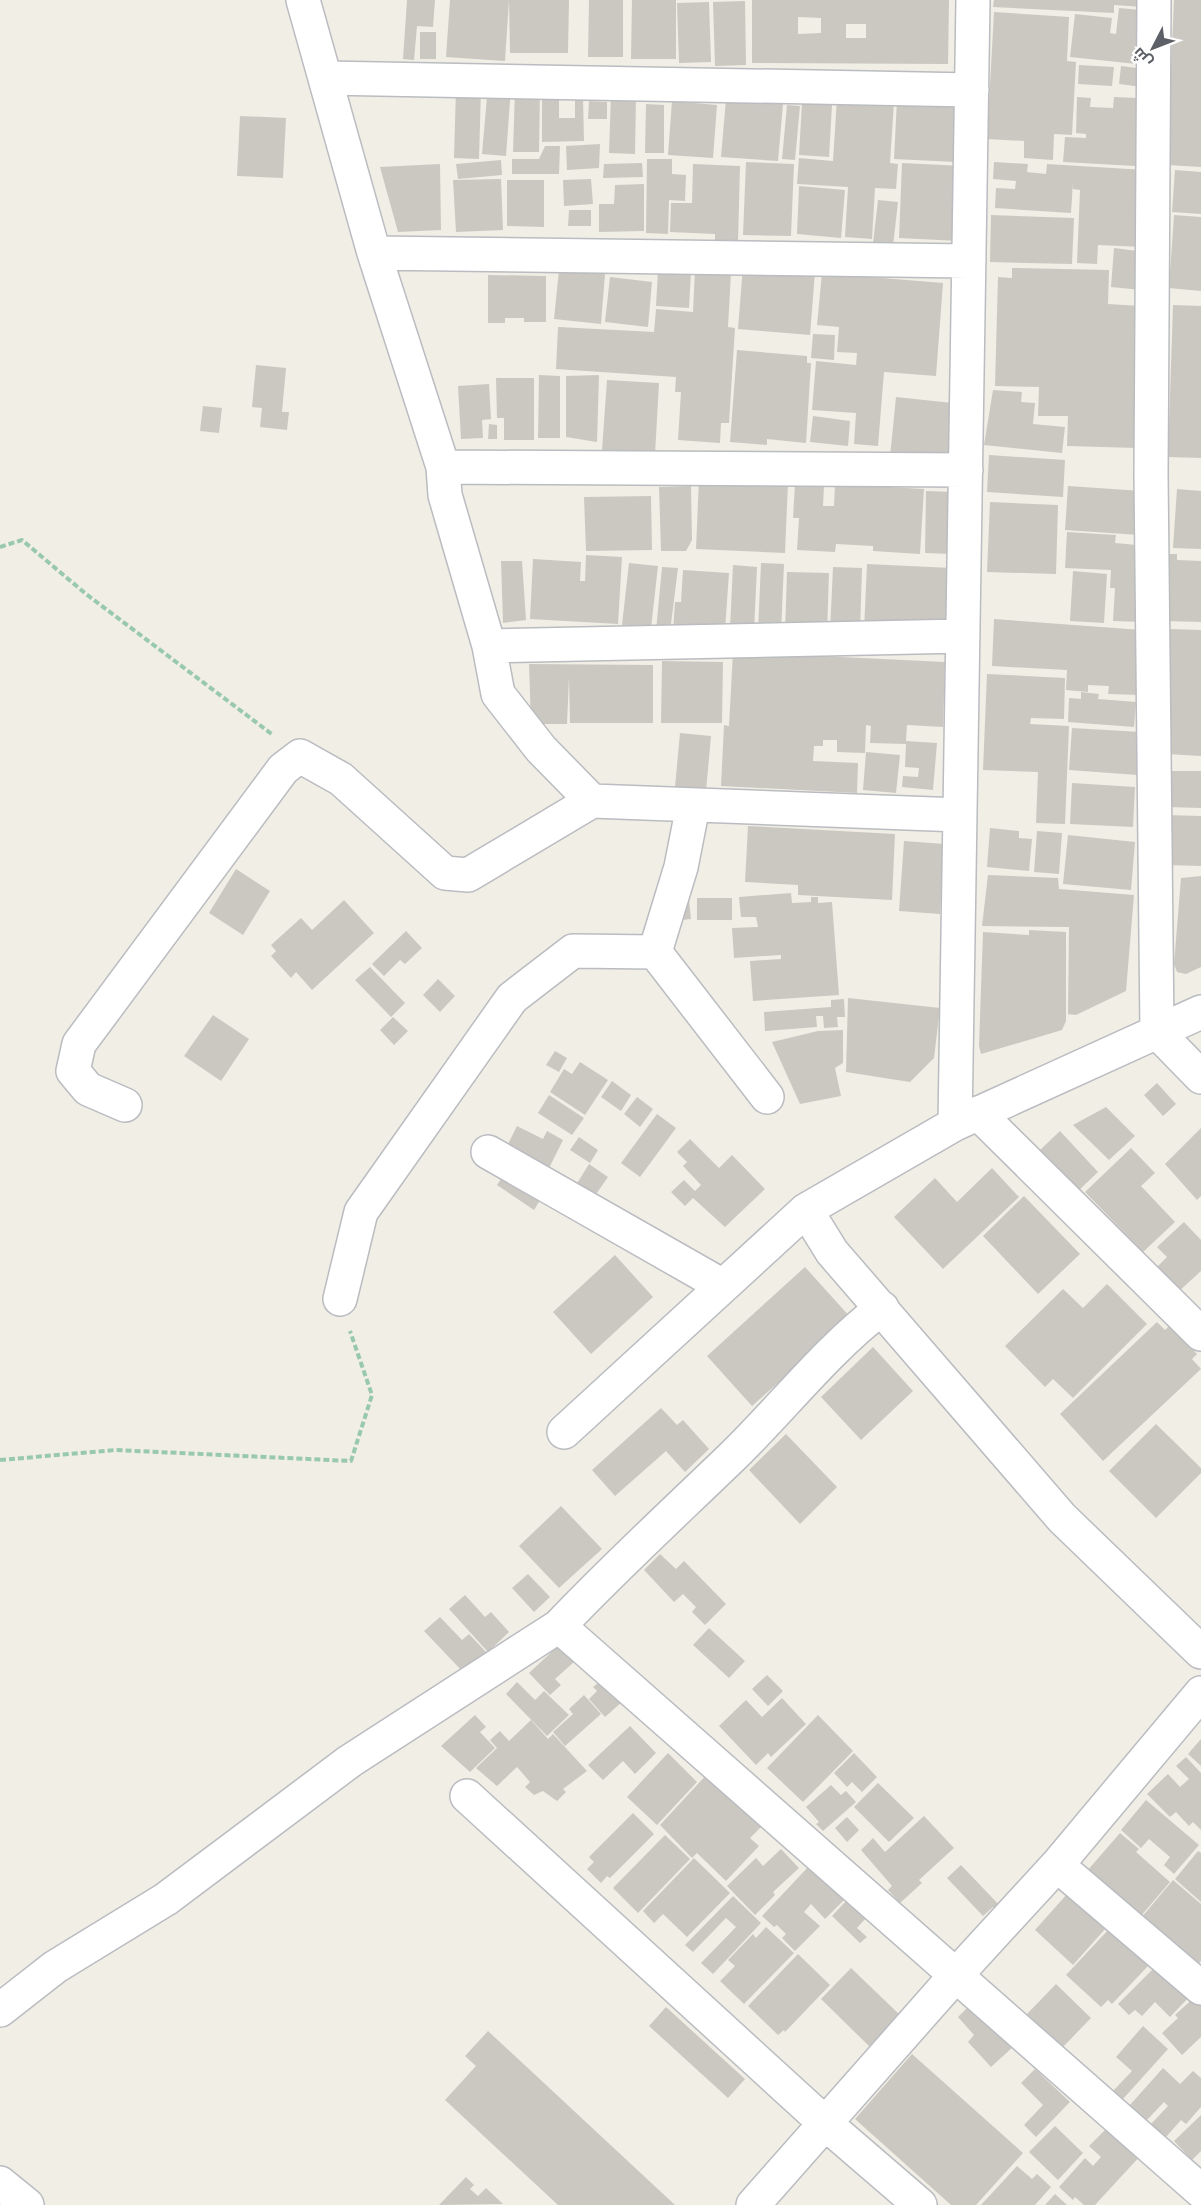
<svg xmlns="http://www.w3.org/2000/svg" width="1201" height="2205" viewBox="0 0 1201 2205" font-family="'Archivo Narrow',Cairo,sans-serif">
  <rect width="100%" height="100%" fill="#f0eee5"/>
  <!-- building -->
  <path fill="#cbc8c2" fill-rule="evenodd" d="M 407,0 L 435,0 L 433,27 L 417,26 L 414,60 L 403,59 Z
    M 450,0 L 509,0 L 505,61 L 446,57 Z
    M 509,0 L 569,0 L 568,53 L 510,53 Z
    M 589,0 L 623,0 L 623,57 L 588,57 Z
    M 632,0 L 676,0 L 676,59 L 631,59 Z
    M 752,0 L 949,0 L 948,64 L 752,63 ZM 798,17 L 821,18 L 821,33 L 798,34 ZM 846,24 L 866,24 L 866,38 L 846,38 Z
    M 994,0 L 1143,0 L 1143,7 L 1114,5 L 1114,13 L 993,7 Z
    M 1174,0 L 1201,0 L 1201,167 L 1167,165 Z
    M 745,1 L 746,65 L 715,66 L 713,2 Z
    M 709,2 L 711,62 L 679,63 L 677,3 Z
    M 1119,8 L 1151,11 L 1146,65 L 1070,57 L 1075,14 L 1112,18 L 1110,33 L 1116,34 Z
    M 994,12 L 1069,17 L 1067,61 L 1076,62 L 1072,135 L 1054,134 L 1053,160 L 1024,158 L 1024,141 L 987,139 Z
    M 420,32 L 436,32 L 436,59 L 420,59 Z
    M 1079,65 L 1114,67 L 1112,86 L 1078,84 Z
    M 1121,66 L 1144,69 L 1142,87 L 1119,84 Z
    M 488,85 L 511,87 L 506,156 L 482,154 Z
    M 456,88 L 481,89 L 479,159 L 454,158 Z
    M 515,89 L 540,90 L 539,152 L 513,152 Z
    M 559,91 L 559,118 L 575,118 L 575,98 L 583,97 L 584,141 L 542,142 L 542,92 Z
    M 611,94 L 636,95 L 635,154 L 609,153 Z
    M 1077,97 L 1091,98 L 1090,107 L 1113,108 L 1114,97 L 1138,98 L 1135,166 L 1063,162 L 1065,137 L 1086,138 L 1086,134 L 1076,133 Z
    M 837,98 L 894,102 L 890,163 L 898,164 L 896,189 L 875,188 L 872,239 L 845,237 L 848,187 L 797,184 L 799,158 L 833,161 Z
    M 726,99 L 783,104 L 778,161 L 721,157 Z
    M 897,100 L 959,103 L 956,162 L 894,159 Z
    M 589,101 L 607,102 L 607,119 L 588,119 Z
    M 672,101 L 717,105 L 713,158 L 668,155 Z
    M 802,103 L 832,105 L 829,157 L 799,155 Z
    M 646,104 L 664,105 L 664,153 L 645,153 Z
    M 787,105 L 800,106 L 795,160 L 782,159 Z
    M 240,116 L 286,118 L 283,178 L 237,176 Z
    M 600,144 L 599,168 L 567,170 L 566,146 Z
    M 545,146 L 560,146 L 559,174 L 512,174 L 512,159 L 539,159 Z
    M 647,159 L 672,159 L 672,174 L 686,175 L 685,201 L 669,200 L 668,234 L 646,233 Z
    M 501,160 L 502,175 L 458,179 L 456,164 Z
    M 746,162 L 794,164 L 791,236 L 743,235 Z
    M 994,162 L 1028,164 L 1027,172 L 1046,174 L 1047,164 L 1145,170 L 1142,247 L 1098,245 L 1097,264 L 1077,263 L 1080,190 L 1073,189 L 1073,182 L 1071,213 L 995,208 L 996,188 L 1015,189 L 1016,181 L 993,179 Z
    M 642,163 L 643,177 L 603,178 L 604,164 Z
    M 902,163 L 963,166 L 959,241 L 899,238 Z
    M 440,164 L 441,230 L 398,232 L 380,167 Z
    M 693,164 L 740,166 L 738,241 L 715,240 L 715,234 L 670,232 L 671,203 L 692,203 Z
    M 1175,170 L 1201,172 L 1201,214 L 1172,212 Z
    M 501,179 L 503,230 L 456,232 L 453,180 Z
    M 591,179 L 593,204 L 564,206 L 563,180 Z
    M 507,180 L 544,180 L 544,227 L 507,226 Z
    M 644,184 L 644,231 L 599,232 L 599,204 L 614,204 L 615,185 Z
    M 799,186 L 845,190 L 841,238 L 797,234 Z
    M 878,200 L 898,202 L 893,246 L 873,243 Z
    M 569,210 L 591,210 L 591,226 L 568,226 Z
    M 991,215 L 1074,218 L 1072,264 L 990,262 Z
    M 1174,215 L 1201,217 L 1201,291 L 1169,288 Z
    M 1114,248 L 1145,252 L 1141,290 L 1111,287 Z
    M 743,266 L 815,272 L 810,335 L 738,329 Z
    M 1012,268 L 1109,270 L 1108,304 L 1140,306 L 1137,448 L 1067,446 L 1068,416 L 1038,416 L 1039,387 L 995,386 L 998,277 L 1012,278 Z
    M 559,270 L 605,274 L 601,324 L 554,319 Z
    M 658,270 L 691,272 L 689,308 L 656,306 Z
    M 695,270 L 731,273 L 728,327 L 735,328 L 729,423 L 721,423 L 720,443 L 678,440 L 681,392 L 675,392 L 676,377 L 556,369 L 558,327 L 654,332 L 656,309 L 693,312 Z
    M 822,273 L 943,283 L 936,376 L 884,372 L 878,446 L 854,444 L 856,413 L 812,410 L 816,361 L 856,365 L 857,353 L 837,352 L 839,327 L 817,325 Z
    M 488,275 L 546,276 L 546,322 L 524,322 L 524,318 L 505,318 L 505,323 L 488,323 Z
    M 610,277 L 652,282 L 648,327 L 605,322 Z
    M 1173,305 L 1201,306 L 1201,458 L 1168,457 Z
    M 813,334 L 835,335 L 834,360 L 811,358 Z
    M 737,350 L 807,356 L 807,363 L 811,363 L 806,443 L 767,439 L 767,445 L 730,442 Z
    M 256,365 L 286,368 L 282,412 L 289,412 L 287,430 L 260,427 L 262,408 L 252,407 Z
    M 539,375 L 560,376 L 560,438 L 538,438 Z
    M 599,375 L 597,442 L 566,437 L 566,376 Z
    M 496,378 L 534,378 L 534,440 L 504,440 L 504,418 L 497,418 Z
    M 607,380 L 659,383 L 655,454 L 602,450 Z
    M 489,384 L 491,419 L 482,420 L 483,438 L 461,439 L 458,386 Z
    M 993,390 L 1022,392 L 1021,402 L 1035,403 L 1033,424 L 1065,427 L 1062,453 L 984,445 Z
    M 896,397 L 962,404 L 956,464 L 890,457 Z
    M 203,406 L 222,408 L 219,433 L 200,431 Z
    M 813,416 L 850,421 L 848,446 L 810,442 Z
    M 489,424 L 497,425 L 497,439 L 488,439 Z
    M 989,455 L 1065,460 L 1063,497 L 987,492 Z
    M 699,478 L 788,483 L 785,553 L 696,549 Z
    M 795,484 L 824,486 L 823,506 L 834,506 L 835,484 L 924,489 L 920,554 L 873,551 L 873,546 L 836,544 L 835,552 L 797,550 L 799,518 L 793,518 Z
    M 691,486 L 692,540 L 686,551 L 661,551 L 659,487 Z
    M 1068,486 L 1142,491 L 1139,535 L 1065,530 Z
    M 1177,489 L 1201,491 L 1201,549 L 1173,548 Z
    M 926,491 L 954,492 L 952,554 L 925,553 Z
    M 651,496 L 652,550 L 586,551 L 584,497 Z
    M 990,502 L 1058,505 L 1056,574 L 987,572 Z
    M 1067,532 L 1116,535 L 1115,543 L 1137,545 L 1143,622 L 1113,621 L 1115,588 L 1110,588 L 1111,570 L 1065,568 Z
    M 1167,554 L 1177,554 L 1177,560 L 1201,561 L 1201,622 L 1165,621 Z
    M 586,555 L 622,557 L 618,624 L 530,619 L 533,559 L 581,562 L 580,581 L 585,581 Z
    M 501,561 L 522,561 L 526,620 L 503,623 Z
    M 629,563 L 658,566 L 651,628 L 622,625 Z
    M 761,563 L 784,564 L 781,632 L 758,632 Z
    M 867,564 L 951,568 L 946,633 L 864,631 Z
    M 733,565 L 757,567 L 754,631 L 730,629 Z
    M 662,567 L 678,568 L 670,632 L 656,631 Z
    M 833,567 L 862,568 L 860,633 L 830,632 Z
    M 683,570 L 729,573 L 725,630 L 673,631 L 675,602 L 681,602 Z
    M 1073,571 L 1107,574 L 1104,623 L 1070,621 Z
    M 787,572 L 829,573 L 827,633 L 785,632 Z
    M 994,619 L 1142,630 L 1140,695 L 1108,694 L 1109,686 L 1088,685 L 1088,692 L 1066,690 L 1067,670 L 992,666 Z
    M 1170,629 L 1201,630 L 1201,756 L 1166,754 Z
    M 733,652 L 945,662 L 943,727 L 907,725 L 906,741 L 937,743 L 933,790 L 902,787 L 903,776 L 918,777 L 919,768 L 905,767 L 906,744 L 870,743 L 871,726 L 866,725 L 865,753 L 837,752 L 837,740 L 823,740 L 823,746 L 814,746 L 813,761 L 858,763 L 857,793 L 721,786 L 724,725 L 729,726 Z
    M 662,661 L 723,662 L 722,723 L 661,723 Z
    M 529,664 L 653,665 L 653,723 L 570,723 L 569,677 L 567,724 L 531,724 Z
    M 987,674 L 1065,678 L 1064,719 L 1031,718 L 1030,724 L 1069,726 L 1065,824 L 1036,823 L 1038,772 L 983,770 Z
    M 1081,692 L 1099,694 L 1098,699 L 1136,702 L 1134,727 L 1068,722 L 1069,698 L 1081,699 Z
    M 1072,728 L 1140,732 L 1137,775 L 1069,770 Z
    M 680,733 L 711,736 L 706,791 L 675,787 Z
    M 866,752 L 900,755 L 896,793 L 863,790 Z
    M 1167,771 L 1201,771 L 1201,808 L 1167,807 Z
    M 1072,783 L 1135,787 L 1133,827 L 1070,824 Z
    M 1166,815 L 1201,816 L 1201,866 L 1165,865 Z
    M 748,826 L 895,834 L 892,900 L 798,895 L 798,885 L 745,882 Z
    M 990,828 L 1019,831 L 1019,838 L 1032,839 L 1029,871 L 987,867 Z
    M 1037,831 L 1062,833 L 1059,874 L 1034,872 Z
    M 1068,835 L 1135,842 L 1131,890 L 1063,884 Z
    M 904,841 L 944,844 L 940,914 L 899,911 Z
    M 236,869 L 270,891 L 243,935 L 209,913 Z
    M 988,875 L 1058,878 L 1059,889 L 1134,895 L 1126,991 L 1076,1015 L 1068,1014 L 1069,927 L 982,926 Z
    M 1201,876 L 1201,967 L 1186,974 L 1177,972 L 1174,964 L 1181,878 Z
    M 791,893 L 792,903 L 811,902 L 811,897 L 818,897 L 818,903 L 832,902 L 839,995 L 753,1001 L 750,961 L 781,959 L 781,955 L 734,958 L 732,928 L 758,927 L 756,917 L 741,917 L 739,897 Z
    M 697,898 L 732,898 L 732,920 L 697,920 Z
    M 344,900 L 374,933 L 312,990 L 296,972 L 291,978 L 271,956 L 276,951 L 271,945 L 301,918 L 312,930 Z
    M 689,900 L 691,919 L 673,921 L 671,902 Z
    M 1029,930 L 1066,932 L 1066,1021 L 1062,1030 L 981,1054 L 979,1046 L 983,932 L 1029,935 Z
    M 406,931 L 422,948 L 405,964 L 400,960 L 384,976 L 372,964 Z
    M 370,967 L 405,1003 L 391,1017 L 355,980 Z
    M 438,979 L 455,996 L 440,1012 L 423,995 Z
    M 848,998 L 940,1008 L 934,1058 L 910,1082 L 846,1072 Z
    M 844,999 L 845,1017 L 837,1017 L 838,1027 L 824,1028 L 823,1016 L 816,1016 L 817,1027 L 765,1031 L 764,1012 L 831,1007 L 831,1000 Z
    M 213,1015 L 249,1039 L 221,1081 L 184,1056 Z
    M 393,1017 L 408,1031 L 394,1045 L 380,1030 Z
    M 843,1030 L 843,1063 L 835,1068 L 841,1096 L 800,1104 L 772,1042 L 818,1031 Z
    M 555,1051 L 567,1058 L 559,1072 L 546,1065 Z
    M 580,1062 L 608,1080 L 585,1115 L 550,1092 L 564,1069 L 572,1074 Z
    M 612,1081 L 631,1095 L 621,1111 L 601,1097 Z
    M 1157,1083 L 1176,1104 L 1163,1116 L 1144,1095 Z
    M 549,1095 L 584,1118 L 572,1135 L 538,1113 Z
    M 637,1097 L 653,1109 L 640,1127 L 624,1114 Z
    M 1106,1107 L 1135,1136 L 1109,1160 L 1073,1125 Z
    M 657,1114 L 676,1128 L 640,1177 L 621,1163 Z
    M 517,1126 L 543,1139 L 547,1131 L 563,1140 L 547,1172 L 505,1150 Z
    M 1201,1128 L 1201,1196 L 1197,1200 L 1165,1164 Z
    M 1060,1131 L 1098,1172 L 1077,1192 L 1039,1151 Z
    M 579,1137 L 598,1150 L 590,1163 L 570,1150 Z
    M 690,1139 L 719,1168 L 732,1155 L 765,1189 L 725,1227 L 693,1198 L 685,1206 L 671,1192 L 684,1180 L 695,1191 L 701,1185 L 683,1166 L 687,1162 L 677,1152 Z
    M 1131,1148 L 1155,1173 L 1141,1186 L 1175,1222 L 1143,1252 L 1085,1192 Z
    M 589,1164 L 608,1177 L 594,1197 L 576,1185 Z
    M 992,1168 L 1019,1197 L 943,1269 L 894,1217 L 935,1178 L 957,1202 Z
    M 505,1173 L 542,1197 L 534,1210 L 497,1185 Z
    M 1024,1196 L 1080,1254 L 1038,1294 L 983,1236 Z
    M 1184,1222 L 1201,1240 L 1201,1271 L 1178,1292 L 1156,1268 L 1167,1257 L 1157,1247 Z
    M 615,1255 L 653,1297 L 591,1354 L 553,1312 Z
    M 805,1267 L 851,1318 L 752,1406 L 707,1356 Z
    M 1107,1284 L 1147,1324 L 1073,1398 L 1053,1379 L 1045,1387 L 1005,1346 L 1063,1289 L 1083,1308 Z
    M 1157,1322 L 1165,1330 L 1170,1325 L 1197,1354 L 1192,1359 L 1201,1369 L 1103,1461 L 1060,1414 Z
    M 873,1347 L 913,1391 L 861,1440 L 821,1397 Z
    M 661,1408 L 677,1425 L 683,1420 L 709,1449 L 685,1472 L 666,1451 L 615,1496 L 592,1470 Z
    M 1156,1424 L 1201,1468 L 1201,1473 L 1156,1518 L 1109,1471 Z
    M 786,1434 L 837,1487 L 800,1524 L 749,1470 Z
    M 561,1506 L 602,1549 L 559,1588 L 519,1546 Z
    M 660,1554 L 676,1569 L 684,1561 L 726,1604 L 705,1625 L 692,1612 L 696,1607 L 683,1594 L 674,1602 L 644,1570 Z
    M 528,1574 L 550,1597 L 534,1612 L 512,1588 Z
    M 465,1595 L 485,1617 L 491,1612 L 509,1632 L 488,1652 L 449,1609 Z
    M 440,1617 L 462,1640 L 469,1634 L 486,1652 L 464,1673 L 424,1631 Z
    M 709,1628 L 745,1661 L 729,1678 L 693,1645 Z
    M 558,1646 L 574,1662 L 555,1679 L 561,1685 L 550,1695 L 529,1673 Z
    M 767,1675 L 783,1691 L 768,1706 L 752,1689 Z
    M 603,1679 L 623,1701 L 605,1717 L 589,1699 L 597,1691 L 593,1687 Z
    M 517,1682 L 535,1700 L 544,1691 L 569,1715 L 547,1736 L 506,1694 Z
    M 584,1695 L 601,1714 L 565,1746 L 553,1732 L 573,1714 L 569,1709 Z
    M 782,1698 L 806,1724 L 771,1757 L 768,1753 L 756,1765 L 719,1726 L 746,1700 L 762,1717 Z
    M 475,1715 L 486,1727 L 480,1732 L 495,1748 L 470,1772 L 441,1746 Z
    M 818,1715 L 853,1751 L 803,1802 L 767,1768 Z
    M 531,1720 L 548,1739 L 553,1734 L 587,1771 L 563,1789 L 566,1792 L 557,1801 L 543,1791 L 534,1795 L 525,1787 L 530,1782 L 517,1767 L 497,1786 L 476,1768 L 497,1748 L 490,1740 L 500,1731 L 509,1741 Z
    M 630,1726 L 656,1753 L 635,1774 L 623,1761 L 603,1780 L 588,1765 Z
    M 1201,1739 L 1201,1766 L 1188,1754 Z
    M 668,1753 L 697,1782 L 657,1825 L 627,1797 Z
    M 854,1753 L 877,1777 L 862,1792 L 852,1782 L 847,1787 L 834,1773 Z
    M 1186,1757 L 1201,1773 L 1201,1830 L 1193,1822 L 1189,1826 L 1176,1812 L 1170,1817 L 1147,1794 L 1168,1774 L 1180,1787 L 1189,1779 L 1176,1766 Z
    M 709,1772 L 764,1824 L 750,1838 L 759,1846 L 726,1881 L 697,1853 L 692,1858 L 660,1825 Z
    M 878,1783 L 914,1818 L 889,1842 L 854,1807 Z
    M 831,1785 L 841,1795 L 846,1791 L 856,1802 L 823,1831 L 816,1824 L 819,1822 L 806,1807 Z
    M 1146,1800 L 1199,1845 L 1174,1874 L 1164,1865 L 1170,1857 L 1149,1839 L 1141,1848 L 1121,1830 Z
    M 633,1813 L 654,1834 L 610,1878 L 607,1876 L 601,1883 L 587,1869 L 594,1862 L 589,1857 Z
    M 924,1816 L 954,1848 L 919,1880 L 922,1883 L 900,1903 L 888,1890 L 892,1886 L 861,1850 L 873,1838 L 885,1852 Z
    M 847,1817 L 859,1830 L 847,1842 L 835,1828 Z
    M 1120,1833 L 1139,1849 L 1136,1852 L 1170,1882 L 1140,1917 L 1087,1871 Z
    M 665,1835 L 690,1859 L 638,1913 L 613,1888 Z
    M 781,1849 L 799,1868 L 773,1892 L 775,1895 L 755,1915 L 727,1886 L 756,1858 L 763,1866 Z
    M 1198,1851 L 1201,1853 L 1201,1902 L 1175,1879 Z
    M 694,1858 L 730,1893 L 687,1937 L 663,1914 L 654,1923 L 643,1911 Z
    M 810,1865 L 845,1899 L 825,1919 L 811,1904 L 804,1912 L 820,1926 L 795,1951 L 782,1938 L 786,1934 L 777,1925 L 774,1927 L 762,1916 Z
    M 961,1865 L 1002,1908 L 999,1912 L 993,1907 L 983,1916 L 947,1878 Z
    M 1173,1880 L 1201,1904 L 1201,1961 L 1197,1965 L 1141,1918 Z
    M 1068,1893 L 1106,1928 L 1073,1965 L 1035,1930 Z
    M 733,1896 L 761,1923 L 713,1974 L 701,1963 L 736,1927 L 726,1918 L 693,1952 L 685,1945 Z
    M 847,1900 L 866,1918 L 857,1928 L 867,1937 L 860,1943 L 832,1916 Z
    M 766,1927 L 794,1953 L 744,2004 L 720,1981 L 735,1966 L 728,1960 L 753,1934 L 756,1938 Z
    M 1109,1929 L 1148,1966 L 1112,2004 L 1108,2000 L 1101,2007 L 1066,1975 Z
    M 798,1954 L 830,1985 L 785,2032 L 784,2030 L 778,2035 L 748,2006 Z
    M 1160,1962 L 1192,1994 L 1170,2017 L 1155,2002 L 1142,2016 L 1135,2010 L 1129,2015 L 1118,2004 Z
    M 851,1968 L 902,2017 L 871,2048 L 821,1999 Z
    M 1056,1984 L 1091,2018 L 1062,2048 L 1027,2014 Z
    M 1198,1994 L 1201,1997 L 1201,2037 L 1182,2055 L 1162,2033 L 1178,2018 L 1175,2015 Z
    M 973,2002 L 1014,2046 L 991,2067 L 968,2042 L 974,2035 L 958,2017 Z
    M 666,2007 L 745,2079 L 728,2098 L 649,2026 Z
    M 1143,2026 L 1168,2049 L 1123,2099 L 1113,2091 L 1132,2071 L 1116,2057 Z
    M 488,2031 L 675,2205 L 558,2205 L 445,2100 L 476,2066 L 465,2056 Z
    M 912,2054 L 1023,2153 L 976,2205 L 951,2205 L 855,2119 Z
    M 1163,2068 L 1180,2084 L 1193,2071 L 1201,2078 L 1201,2107 L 1186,2124 L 1181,2120 L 1166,2137 L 1151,2124 L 1168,2106 L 1164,2102 L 1146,2121 L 1129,2106 Z
    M 1035,2069 L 1070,2102 L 1036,2137 L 1024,2125 L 1043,2105 L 1021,2083 Z
    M 1201,2115 L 1201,2151 L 1192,2160 L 1174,2141 Z
    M 1110,2125 L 1142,2154 L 1095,2205 L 1084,2205 L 1075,2197 L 1073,2200 L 1059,2187 L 1085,2158 L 1093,2166 L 1101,2157 L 1089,2146 Z
    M 1055,2126 L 1083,2153 L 1058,2180 L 1029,2152 Z
    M 1017,2166 L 1032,2179 L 1037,2174 L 1051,2187 L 1035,2205 L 981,2205 Z
    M 466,2177 L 474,2185 L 470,2189 L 478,2196 L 486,2188 L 503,2204 L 439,2205 Z
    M 1055,2194 L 1067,2205 L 1045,2205 Z"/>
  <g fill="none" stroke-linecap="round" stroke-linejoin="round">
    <defs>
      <path id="minor" d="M 303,0 L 374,253 L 443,467 L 445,495 L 489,646 L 498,694 L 541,749 L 592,801 L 960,815
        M 1154,0 L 1151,474 L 1157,1032 L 1201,1077
        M 326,78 L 972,90
        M 374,253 L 969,261
        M 443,467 L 966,470
        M 489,646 L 963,636
        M 693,806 L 681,867 L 655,952 L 767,1097
        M 125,1105 L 88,1089 L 73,1071 L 79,1044 L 283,769 L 300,756 L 341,779 L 445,873 L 468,875 L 592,801
        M 978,1113 L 1201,1334
        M 955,1124 L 973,0
        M 488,1152 L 723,1286
        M 806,1210 L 832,1252 L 1062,1518 L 1201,1652
        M 340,1299 L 361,1212 L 512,998 L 573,951 L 655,952
        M 564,1432 L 806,1210 L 955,1124 L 1201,1012
        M 559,1626 C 615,1567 675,1512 734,1455 C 784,1406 827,1350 882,1308
        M 467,1796 L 826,2124 L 920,2205
        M 1057,1865 L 1201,1988
        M 0,2010 L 55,1967 L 166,1899 L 350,1761 L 559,1626 L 1201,2191
        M 0,2183 L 27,2205
        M 753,2205 L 956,1975 L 1057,1865 L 1201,1693"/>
    </defs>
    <!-- minor casing -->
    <use href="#minor" stroke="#babcc1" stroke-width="36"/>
    <!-- path -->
    <path stroke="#99c9ac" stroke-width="4" stroke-dasharray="6 3" stroke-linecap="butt" d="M 0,547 L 22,540 L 86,594 L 273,735
      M 0,1460 L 115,1450 L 351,1461 L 372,1395 L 350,1331"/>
    <!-- minor -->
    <use href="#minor" stroke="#fff" stroke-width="33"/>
  </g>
  <!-- north arrow -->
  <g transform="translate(1153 48) rotate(228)" stroke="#ffffff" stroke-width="4.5" paint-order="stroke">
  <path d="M0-4.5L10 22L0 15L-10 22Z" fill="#5d6066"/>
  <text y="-9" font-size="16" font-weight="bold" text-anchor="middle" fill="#5d6066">ش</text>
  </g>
</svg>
